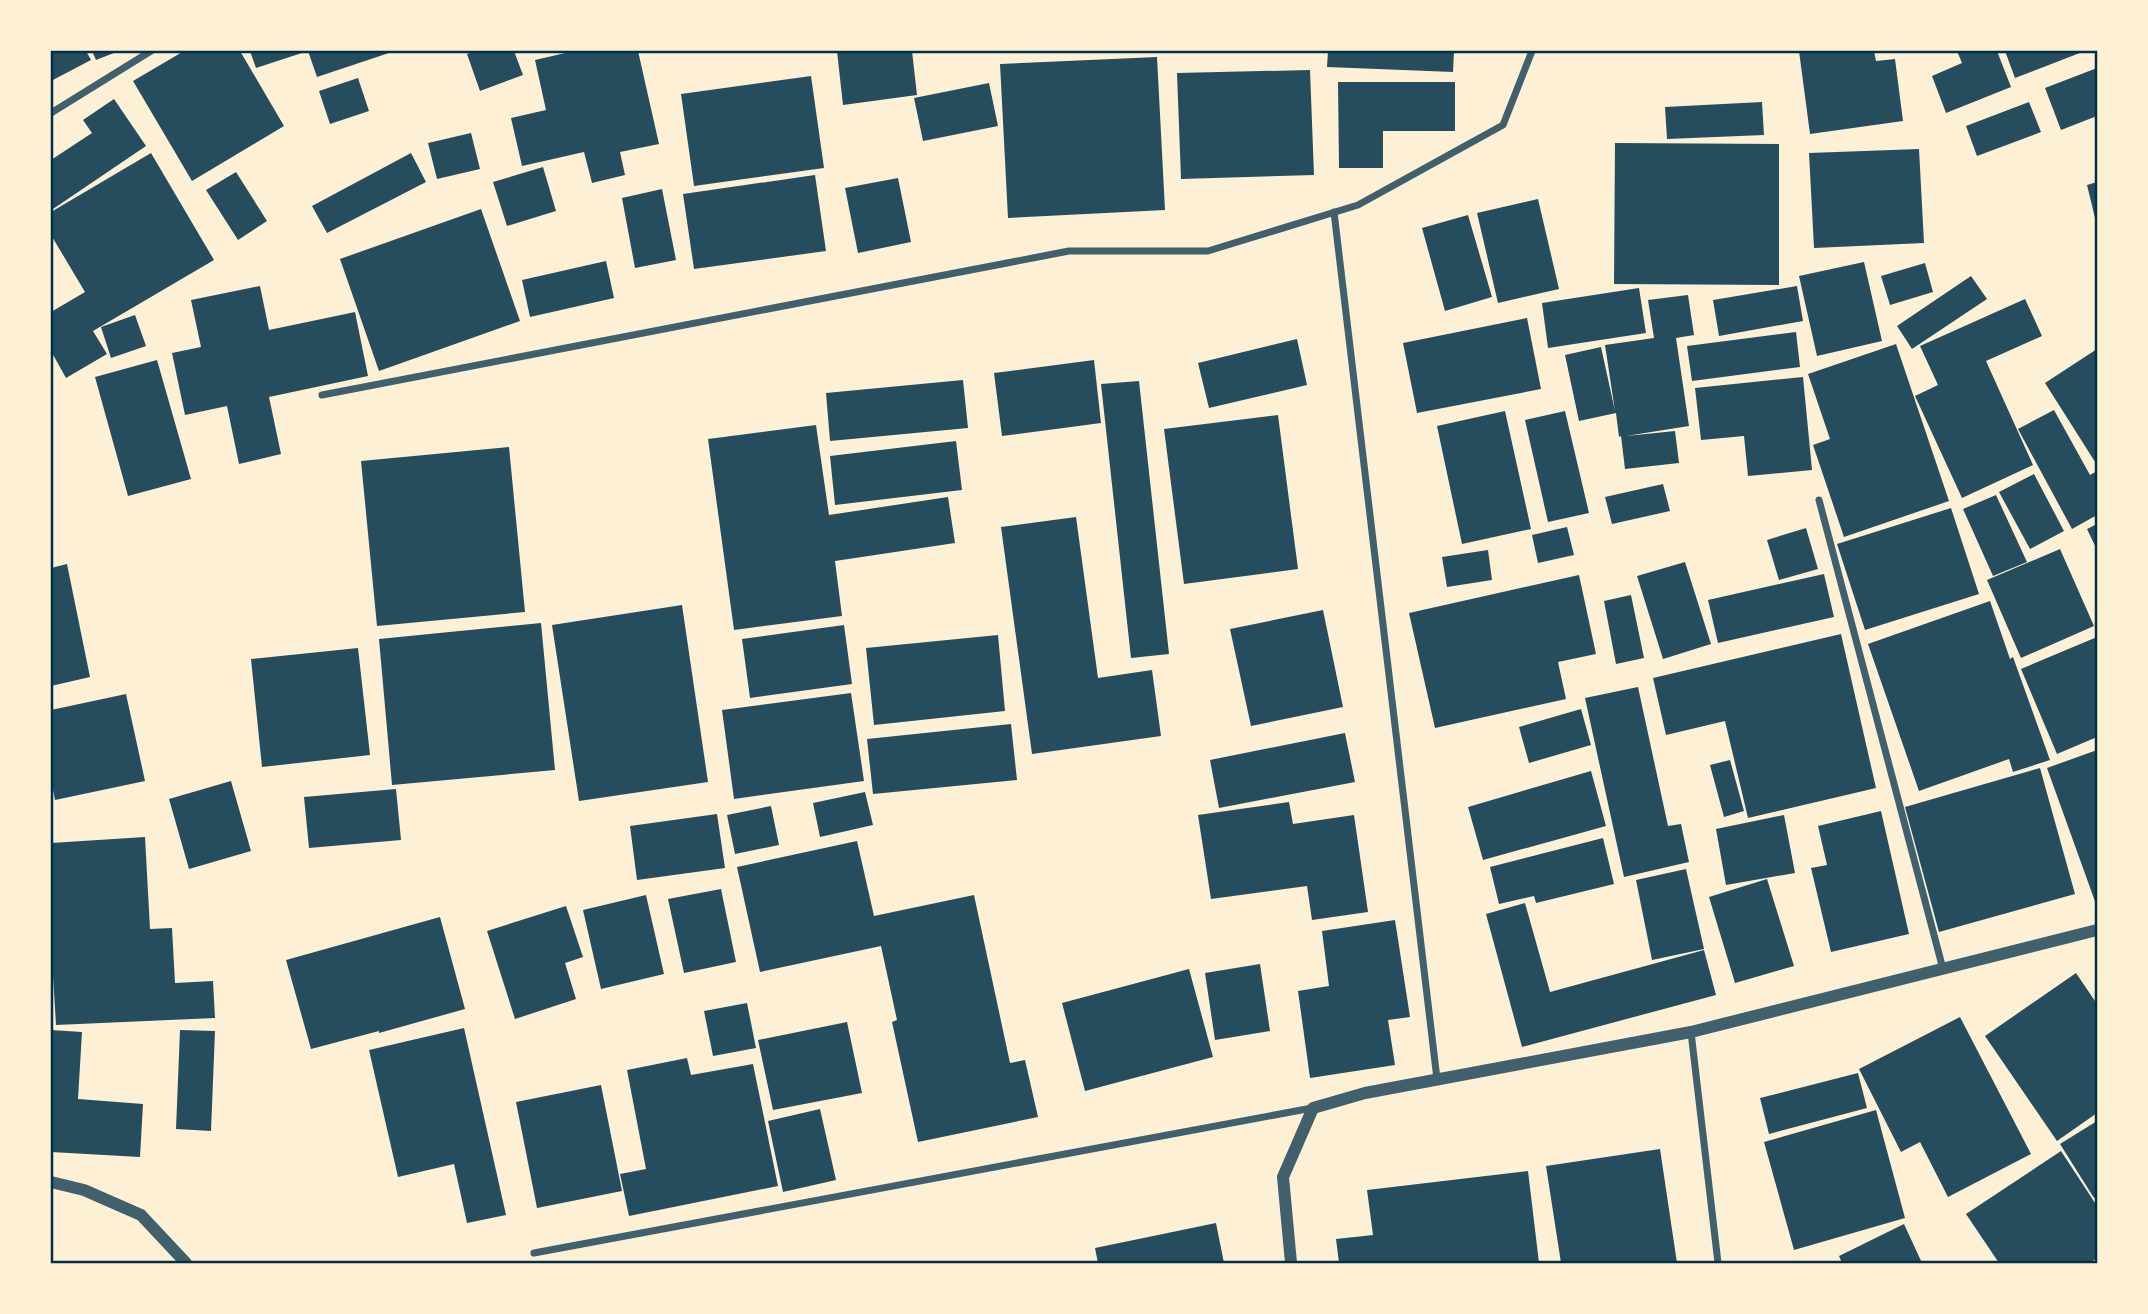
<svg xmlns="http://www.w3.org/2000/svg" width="2148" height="1314" viewBox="0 0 2148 1314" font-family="'Noto Sans',sans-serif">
  <rect width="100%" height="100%" fill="#fdf0d5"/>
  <!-- building -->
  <path fill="#264d5e" d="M 51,51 L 86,51 L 91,60 L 51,81 Z
    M 92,51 L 119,51 L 96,60 Z
    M 184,51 L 240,51 L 284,126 L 192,181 L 133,81 Z
    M 250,51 L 308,51 L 256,68 Z
    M 308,51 L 395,51 L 317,77 Z
    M 475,51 L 514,51 L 523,75 L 480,91 L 467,54 Z
    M 574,51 L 638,51 L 659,144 L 620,152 L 625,175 L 592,183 L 584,152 L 522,166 L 511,118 L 546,110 L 535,60 Z
    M 837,51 L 912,51 L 917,95 L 843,105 Z
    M 1328,51 L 1454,51 L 1453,72 L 1327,67 Z
    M 1799,51 L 1874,51 L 1876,61 L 1895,59 L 1903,121 L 1810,134 Z
    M 1957,51 L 1997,51 L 2011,87 L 1946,113 L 1932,76 L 1962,63 Z
    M 2005,51 L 2085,51 L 2015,78 Z
    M 1157,57 L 1165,210 L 1008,218 L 1000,64 Z
    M 2097,68 L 2097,116 L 2061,130 L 2045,88 Z
    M 1310,70 L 1314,175 L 1181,179 L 1177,73 Z
    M 811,76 L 824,168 L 694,186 L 681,94 Z
    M 358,78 L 369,111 L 330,124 L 319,91 Z
    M 1338,82 L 1455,82 L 1455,131 L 1383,131 L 1383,168 L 1339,168 Z
    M 989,83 L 998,126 L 923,141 L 914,98 Z
    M 114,99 L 146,146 L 53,209 L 51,205 L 51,160 L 92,133 L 83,120 Z
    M 1762,102 L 1764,135 L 1667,139 L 1665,107 Z
    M 2029,102 L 2041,132 L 1977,156 L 1966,126 Z
    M 471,133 L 480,169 L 437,179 L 428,143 Z
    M 1615,143 L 1779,144 L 1779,285 L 1614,284 Z
    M 1919,149 L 1924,243 L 1814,248 L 1809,153 Z
    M 151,153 L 214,260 L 93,331 L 107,354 L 66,378 L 51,351 L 51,312 L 85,292 L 51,235 L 51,212 Z
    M 411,153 L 426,182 L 327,233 L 312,206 Z
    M 543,167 L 556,211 L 507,226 L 493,182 Z
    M 236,172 L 267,221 L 238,240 L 206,190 Z
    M 815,175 L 826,251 L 694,269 L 683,194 Z
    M 898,178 L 911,242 L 858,253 L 845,188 Z
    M 2097,182 L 2097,221 L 2096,222 L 2087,185 Z
    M 662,189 L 676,260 L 635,268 L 622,198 Z
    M 1538,199 L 1559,289 L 1498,303 L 1477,213 Z
    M 481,209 L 520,321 L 379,371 L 340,259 Z
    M 1468,215 L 1492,297 L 1445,311 L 1422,228 Z
    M 606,261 L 614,298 L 530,317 L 522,280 Z
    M 1864,262 L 1882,341 L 1817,356 L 1799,276 Z
    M 1925,263 L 1933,292 L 1890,305 L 1881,276 Z
    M 1971,276 L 1987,299 L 1912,349 L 1897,326 Z
    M 260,286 L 269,330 L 355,312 L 368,376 L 269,397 L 281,454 L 239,464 L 227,406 L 185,415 L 172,353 L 201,347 L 191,300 Z
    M 1797,286 L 1803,321 L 1719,336 L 1713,300 Z
    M 1639,288 L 1646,333 L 1548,348 L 1542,303 Z
    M 1688,295 L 1694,335 L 1676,338 L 1689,426 L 1626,436 L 1675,431 L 1679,463 L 1625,469 L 1621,436 L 1619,437 L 1616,413 L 1579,421 L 1565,355 L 1601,347 L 1615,411 L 1605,345 L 1654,338 L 1648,300 Z
    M 2025,299 L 2042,336 L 1986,361 L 2033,465 L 1962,498 L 1915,396 L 1938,385 L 1920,346 Z
    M 135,315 L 146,346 L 111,358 L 101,327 Z
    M 1527,318 L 1541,389 L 1417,413 L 1403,343 Z
    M 1796,332 L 1800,367 L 1692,381 L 1687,346 Z
    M 1297,339 L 1307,385 L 1209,408 L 1198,363 Z
    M 1896,344 L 1949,501 L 1844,537 L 1813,445 L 1830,439 L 1808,374 Z
    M 2097,349 L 2097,465 L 2045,383 Z
    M 157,360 L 191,479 L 128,496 L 95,377 Z
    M 1094,360 L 1101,423 L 1002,436 L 994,373 Z
    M 1803,377 L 1812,470 L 1748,476 L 1744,436 L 1701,440 L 1695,388 Z
    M 963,380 L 968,428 L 830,441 L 826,393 Z
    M 1139,381 L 1169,654 L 1131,658 L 1101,384 Z
    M 2054,410 L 2090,475 L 2097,471 L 2097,515 L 2072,529 L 2018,429 Z
    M 1505,411 L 1531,529 L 1462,544 L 1437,426 Z
    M 1565,411 L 1589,513 L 1548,522 L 1525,420 Z
    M 1278,415 L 1298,569 L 1184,584 L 1164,429 Z
    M 816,425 L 829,515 L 948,497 L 955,543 L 835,561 L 842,616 L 734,630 L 708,439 Z
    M 956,441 L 962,490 L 835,505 L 830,456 Z
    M 509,447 L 525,612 L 377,626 L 361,461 Z
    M 2034,474 L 2064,531 L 2030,549 L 1999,492 Z
    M 1663,484 L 1670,511 L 1612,524 L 1605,497 Z
    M 1996,495 L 2027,562 L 1993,576 L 1963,509 Z
    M 1951,508 L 1979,594 L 1865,630 L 1837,544 Z
    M 1076,517 L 1098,678 L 1152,670 L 1161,736 L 1032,754 L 1001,527 Z
    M 2097,524 L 2097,550 L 2087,529 Z
    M 1567,527 L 1574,555 L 1538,563 L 1532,535 Z
    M 1806,528 L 1818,569 L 1779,580 L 1767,540 Z
    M 2060,549 L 2094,626 L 2021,658 L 1987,580 Z
    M 1488,550 L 1492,580 L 1447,587 L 1442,557 Z
    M 1685,562 L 1711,644 L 1663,659 L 1637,576 Z
    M 67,564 L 90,677 L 51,686 L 51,568 Z
    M 1824,574 L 1834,617 L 1718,643 L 1708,600 Z
    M 1579,575 L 1596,654 L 1558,662 L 1566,699 L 1435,728 L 1409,613 Z
    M 1631,595 L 1644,658 L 1616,664 L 1604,601 Z
    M 1990,601 L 2010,659 L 2013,657 L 2050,760 L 2013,772 L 2009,759 L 1919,791 L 1868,644 Z
    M 682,605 L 708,782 L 579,801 L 552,625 Z
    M 1323,610 L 1343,707 L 1251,726 L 1230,629 Z
    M 541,623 L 555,770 L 392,785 L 379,639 Z
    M 844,625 L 852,684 L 750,698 L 742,639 Z
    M 1841,634 L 1876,788 L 1748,818 L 1725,721 L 1666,735 L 1653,678 Z
    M 998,635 L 1005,711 L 874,725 L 866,648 Z
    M 2097,637 L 2097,737 L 2057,754 L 2021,669 Z
    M 358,648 L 370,755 L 262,767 L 251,659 Z
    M 1638,687 L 1668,826 L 1681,824 L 1689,862 L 1624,877 L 1585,698 Z
    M 851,693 L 864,781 L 734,799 L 722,710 Z
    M 126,694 L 145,781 L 55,800 L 51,780 L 51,710 Z
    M 1581,709 L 1591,745 L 1529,763 L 1519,727 Z
    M 1011,724 L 1017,780 L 873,794 L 867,739 Z
    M 1345,733 L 1355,782 L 1219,808 L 1210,760 Z
    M 2097,750 L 2097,907 L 2047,768 Z
    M 1730,760 L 1744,811 L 1724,817 L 1710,765 Z
    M 2040,768 L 2075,894 L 1939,932 L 1905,807 Z
    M 1591,771 L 1606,826 L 1483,860 L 1468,807 Z
    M 231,781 L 251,851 L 189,869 L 169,799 Z
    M 396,789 L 401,840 L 309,848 L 304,797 Z
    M 865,792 L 873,825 L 820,837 L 813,803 Z
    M 1289,802 L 1293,824 L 1354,815 L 1368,912 L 1312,920 L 1307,886 L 1211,899 L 1198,815 Z
    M 771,806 L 779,845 L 735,854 L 727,815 Z
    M 1881,811 L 1909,934 L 1831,952 L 1811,868 L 1827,865 L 1818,826 Z
    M 717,814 L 725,868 L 637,880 L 630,826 Z
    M 1784,815 L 1795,873 L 1726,885 L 1716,829 Z
    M 145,837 L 150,929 L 172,928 L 175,983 L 213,981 L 215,1018 L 56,1025 L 51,943 L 51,843 Z
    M 1603,838 L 1614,884 L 1536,903 L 1534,896 L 1499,904 L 1490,867 Z
    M 857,841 L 874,916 L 974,895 L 1010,1063 L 1025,1060 L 1038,1117 L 918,1142 L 892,1022 L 897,1020 L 881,946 L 760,972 L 737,867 Z
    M 1686,869 L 1704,949 L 1652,960 L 1636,880 Z
    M 1767,879 L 1794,966 L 1735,983 L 1709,897 Z
    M 721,889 L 736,962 L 684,973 L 668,899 Z
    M 646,895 L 664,974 L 601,989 L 583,910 Z
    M 1525,903 L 1550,992 L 1704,950 L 1716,995 L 1522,1047 L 1486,914 Z
    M 566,906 L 583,957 L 565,963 L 576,999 L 515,1019 L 487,931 Z
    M 440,917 L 465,1009 L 379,1033 L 379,1031 L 311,1049 L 286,960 Z
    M 1395,920 L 1410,1017 L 1388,1020 L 1395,1065 L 1310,1078 L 1298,991 L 1329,986 L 1322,931 Z
    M 1260,964 L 1270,1031 L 1215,1040 L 1205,973 Z
    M 1189,969 L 1213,1057 L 1085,1091 L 1062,1003 Z
    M 2076,973 L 2097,1004 L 2097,1113 L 2057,1141 L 1985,1036 Z
    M 747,1003 L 756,1048 L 713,1056 L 704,1011 Z
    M 1960,1017 L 2031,1154 L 1948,1197 L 1920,1142 L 1901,1152 L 1859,1069 Z
    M 847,1022 L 862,1093 L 773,1110 L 758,1040 Z
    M 464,1028 L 506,1215 L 467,1223 L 454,1164 L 398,1177 L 369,1050 Z
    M 51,1030 L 82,1032 L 78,1099 L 143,1104 L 140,1157 L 51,1152 Z
    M 180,1030 L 215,1031 L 211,1131 L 176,1129 Z
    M 687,1058 L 691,1075 L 753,1064 L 778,1186 L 629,1216 L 620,1174 L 646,1169 L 627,1070 Z
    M 1858,1073 L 1867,1108 L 1769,1134 L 1760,1098 Z
    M 601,1085 L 622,1191 L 537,1208 L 516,1102 Z
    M 820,1109 L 836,1180 L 783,1192 L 768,1121 Z
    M 1876,1110 L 1905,1218 L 1794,1250 L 1764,1142 Z
    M 2097,1121 L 2097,1196 L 2094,1198 L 2060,1144 Z
    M 1660,1149 L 1677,1263 L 1561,1263 L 1546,1166 Z
    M 2061,1151 L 2097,1206 L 2097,1258 L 2090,1263 L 1999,1263 L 1966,1214 Z
    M 1528,1171 L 1539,1263 L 1339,1263 L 1336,1239 L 1373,1235 L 1367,1190 Z
    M 1216,1223 L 1224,1263 L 1098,1263 L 1095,1248 Z
    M 1904,1224 L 1922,1263 L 1842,1263 L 1839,1256 Z"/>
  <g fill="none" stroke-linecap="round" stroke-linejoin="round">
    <!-- minor -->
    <path stroke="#3f606c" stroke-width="7" d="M 51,113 L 151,51
      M 1334,212 L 1437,1079
      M 322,395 L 1069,251 L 1208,251 L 1358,205 L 1503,125 L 1532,51
      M 1819,500 L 1943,969
      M 1691,1032 L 1718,1263
      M 534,1253 L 1312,1108"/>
    <!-- tertiary -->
    <path stroke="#3f606c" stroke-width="12" d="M 51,1182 L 84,1190 L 141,1215 L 186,1263
      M 1291,1263 L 1283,1177 L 1313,1108 L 1365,1093 L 1691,1032 L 2097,930"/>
  </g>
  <!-- border -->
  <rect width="2148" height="1314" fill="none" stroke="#fdf0d5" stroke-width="105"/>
  <rect x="52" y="52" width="2044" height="1210" fill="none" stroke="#003049" stroke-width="2.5"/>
</svg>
